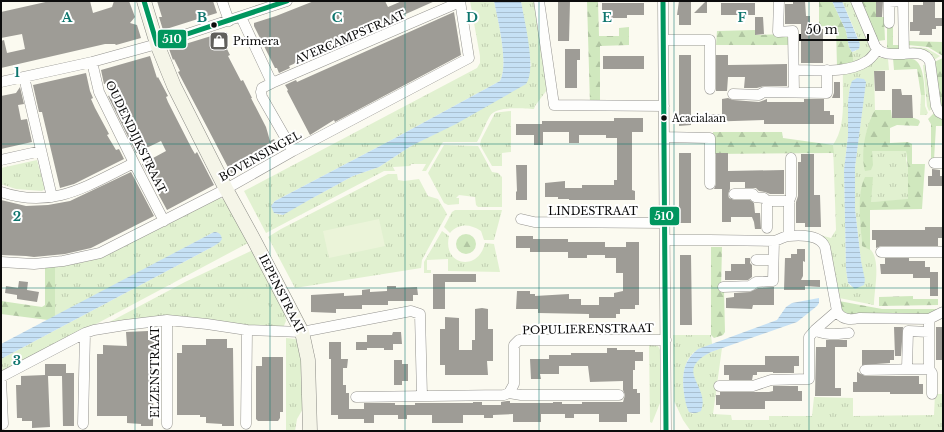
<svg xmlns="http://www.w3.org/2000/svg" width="944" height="432" viewBox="0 0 944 432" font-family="'Libre Baskerville',serif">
  <defs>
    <pattern id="grass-tufts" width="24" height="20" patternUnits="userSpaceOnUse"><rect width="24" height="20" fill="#e1f1d0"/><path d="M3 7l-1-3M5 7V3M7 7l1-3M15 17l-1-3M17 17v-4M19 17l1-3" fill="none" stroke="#c0cdb1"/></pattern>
    <pattern id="forest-firs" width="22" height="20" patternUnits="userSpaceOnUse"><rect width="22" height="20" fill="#d0e8be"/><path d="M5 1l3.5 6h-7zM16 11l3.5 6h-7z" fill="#b1c6a2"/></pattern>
    <pattern id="water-rules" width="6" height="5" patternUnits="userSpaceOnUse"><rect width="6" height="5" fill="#c6e1f5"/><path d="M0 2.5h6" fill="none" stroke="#a9c0d1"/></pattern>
  </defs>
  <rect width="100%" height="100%" fill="#fbfaf0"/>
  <!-- grass -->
  <path fill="url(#grass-tufts)" fill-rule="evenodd" d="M 470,1 L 494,1 C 498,21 509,64 500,81 L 397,137 L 275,201 L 273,203 L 274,213 L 281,215 L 353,176 L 379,167 L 411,146 L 456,123 L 478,111 L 488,105 L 531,66 L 521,1 L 535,1 L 549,87 L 535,106 L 534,109 C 523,109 496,105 490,116 C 485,124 482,134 477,142 L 443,142 L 426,171 L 422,171 L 426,164 L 411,164 L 410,166 L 393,167 L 395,171 L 384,171 L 266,233 L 244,191 L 477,68 L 480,63 L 480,56 Z
    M 842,1 L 851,1 L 873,49 L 873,52 L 854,64 L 852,52 L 856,51 L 858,38 Z
    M 915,47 L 926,48 L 940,56 L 934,60 L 929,52 C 922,50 911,51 906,48 Z
    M 876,57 L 888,59 L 889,70 L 874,71 L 875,110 L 871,117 L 866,134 L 864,166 L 872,151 L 906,151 L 906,159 L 908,169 L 908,200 L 871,202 L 861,192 L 860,207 L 862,246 C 865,247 869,248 871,250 C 881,262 874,290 874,305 L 839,298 L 829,245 L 820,235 L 831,238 L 836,230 L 833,145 C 847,125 842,95 843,72 ZM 865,86 L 855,167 L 855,209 L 862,270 L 851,287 L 848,283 L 846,269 L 844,170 L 848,136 L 848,101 L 850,87 Z
    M 927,64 L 933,108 L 929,111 L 927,106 L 923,65 Z
    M 921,95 L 925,95 L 925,106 L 928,113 L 926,115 L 920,115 Z
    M 511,111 L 511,152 L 502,153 L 502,166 L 492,166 L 480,145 L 481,140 L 495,113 L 501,112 Z
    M 444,145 L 478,146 L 492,172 L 498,173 L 502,177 L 502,207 L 478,207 L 476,205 L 475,197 L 459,195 L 456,198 L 459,198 L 459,204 L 448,205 L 444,203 L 428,173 Z
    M 37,160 L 45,189 L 42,191 L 16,189 L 1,184 L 1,168 Z
    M 388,174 L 397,174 L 398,180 L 404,181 L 419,179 L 428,196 L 438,199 L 447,214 L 422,260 L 421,268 L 295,288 L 268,237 L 281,229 Z
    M 217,196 L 226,201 L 248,243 L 98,323 L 1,372 L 1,359 L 214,246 L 218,232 L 214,232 L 55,317 L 55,267 L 84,262 L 96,258 Z
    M 455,210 L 502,210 L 494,240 L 484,240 L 481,231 C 470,224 459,223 450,233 L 444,227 L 452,212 Z
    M 442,231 L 449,236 C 442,265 478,273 485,243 L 494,244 L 500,272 L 448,271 L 448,259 L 427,260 L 427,270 L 431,270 L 431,273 L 424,273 L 424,262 Z
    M 253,250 L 285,315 L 286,321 L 283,328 L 278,329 L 174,317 L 156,316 L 102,326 L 185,282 Z
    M 673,335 L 711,335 L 712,344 C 705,347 697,349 692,354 C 679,368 682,397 690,412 L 693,414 L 700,392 C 698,386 694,380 693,374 C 690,358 711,352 722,348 L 713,414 L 731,415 L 732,420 L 769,420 L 769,416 L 812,416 L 814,397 L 853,398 L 853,416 L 934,415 L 935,394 L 943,394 L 943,431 L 699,431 L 690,430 L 683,420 L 674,401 Z
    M 286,338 L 296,339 L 302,354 L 304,407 L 297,419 L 295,431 L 286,431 Z
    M 649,345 L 658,346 L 660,350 L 660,403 L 652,423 L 650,422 Z"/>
  <!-- forest -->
  <path fill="url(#forest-firs)" d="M 587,1 L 598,1 L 598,2 L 599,36 L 619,36 L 619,28 L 629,27 L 629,45 L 600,46 L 600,104 L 590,104 Z
    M 819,1 L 832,1 L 846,31 L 849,47 L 852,52 L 854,64 L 837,67 L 836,27 L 819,26 Z
    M 860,1 L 876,2 L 876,17 L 884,17 L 885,40 L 878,41 Z
    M 887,24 L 893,24 L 893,45 L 900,45 L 897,51 L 887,51 Z
    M 755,30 L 756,35 L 788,34 L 788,45 L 716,45 L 717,31 Z
    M 907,41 L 943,42 L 943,56 L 928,47 L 908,45 Z
    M 893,58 C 899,58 906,57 912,59 C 924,61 924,85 925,95 L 921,95 L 917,69 L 894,70 Z
    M 943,58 L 943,111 L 941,109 L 934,62 Z
    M 875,110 L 891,110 L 892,118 L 914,118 L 919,120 L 920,122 L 918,126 L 897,125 L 890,128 L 890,143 L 908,142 L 912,144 L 912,164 L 925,164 L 922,209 L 870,210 L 870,250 L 862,246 C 861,226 856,195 865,177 L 873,177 L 871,202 L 908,199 L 908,169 L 906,151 L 872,151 L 873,165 L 871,170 L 865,171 C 860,154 866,124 875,110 Z
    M 935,112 L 943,118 L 943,126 L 936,126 L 934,160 L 931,159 L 931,124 L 928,119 Z
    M 713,132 L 782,132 L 783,138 L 833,145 L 834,153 L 713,154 Z
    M456 244a10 10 0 1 1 20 0a10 10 0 1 1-20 0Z
    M 711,247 L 722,247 L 721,290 L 724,290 L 725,332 L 723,335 L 714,338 L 711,335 Z
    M 55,267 L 55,317 L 48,320 L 1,314 L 1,301 L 42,307 L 45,305 L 45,268 Z
    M 913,296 L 913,299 L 938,299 L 938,305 L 879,306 L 879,297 Z
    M 839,301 L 882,309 L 938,309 L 930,315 L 847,315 L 842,313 Z"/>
  <!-- park -->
  <path fill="#e1f1d0" d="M 244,293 L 247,294 L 248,300 L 253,302 L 267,303 L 271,309 L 272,314 L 267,313 L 262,315 L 254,311 L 247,317 L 241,314 L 238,305 C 241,301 241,296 244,293 Z"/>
  <!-- pitch -->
  <path fill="#ebf4d9" d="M 379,219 L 385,246 L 329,258 L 323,231 Z"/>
  <!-- water -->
  <path fill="url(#water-rules)" d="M 494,1 L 521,1 C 524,20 537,69 526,84 L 456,124 L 411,146 L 379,167 L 353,176 L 309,200 L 283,215 L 274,213 L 271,206 L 275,201 L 397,137 L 500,81 C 509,64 498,21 494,1 Z
    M 832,1 L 842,1 L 860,44 L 859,49 L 852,52 L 849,47 L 846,31 Z
    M 857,78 L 864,79 L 866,82 L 855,167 L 855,209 L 861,261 L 865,280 L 864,285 L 855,289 L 848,283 L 846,269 L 844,170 L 848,136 L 848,101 L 850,87 L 852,81 Z
    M 214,232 C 219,232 221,234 222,239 L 220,242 L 214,246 L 1,359 L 1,344 Z
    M 819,298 L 819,303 L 817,306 L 797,322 L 711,352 C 672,372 711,385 701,411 C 697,413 694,414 689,412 C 684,402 681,379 685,367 C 687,360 692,354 698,349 L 777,320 L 786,307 L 792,303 Z"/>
  <!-- building -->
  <path fill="#9e9c96" d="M 50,1 L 90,1 L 93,13 L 112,7 L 114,1 L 129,1 L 135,17 L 130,23 L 137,25 L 141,38 L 116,45 L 115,44 L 105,44 L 1,68 L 1,41 L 4,40 L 7,53 L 25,49 L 22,34 L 1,38 L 1,12 Z
    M 157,1 L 213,1 L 217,13 L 163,30 L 159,17 L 162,17 Z
    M 314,1 L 385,1 L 388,7 L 402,1 L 435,1 L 289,66 L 290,68 L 279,73 L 277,68 L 275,68 L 254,26 L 254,23 L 276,16 Z
    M 558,1 L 570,1 L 569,41 L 558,41 Z
    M 679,1 L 691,1 L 691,25 L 679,25 L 679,15 L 677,15 Z
    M 706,1 L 707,1 L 707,13 L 694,13 Z
    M 793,1 L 805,1 L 806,16 L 810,16 L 810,29 L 823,29 L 823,63 L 801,63 L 801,24 L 785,24 L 785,4 L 793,4 Z
    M 876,1 L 883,1 L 882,17 L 876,17 Z
    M 923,1 L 935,1 L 935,18 L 943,18 L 943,26 L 936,26 L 936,29 L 932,29 L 932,35 L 919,35 L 920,31 L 910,31 L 910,22 L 913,22 L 913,5 L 923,5 Z
    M 602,3 L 644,3 L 644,15 L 627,15 L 627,18 L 608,18 L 608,15 L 602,15 Z
    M 721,3 L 755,3 L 755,15 L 721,15 Z
    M 454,12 L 461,55 L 335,122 L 334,120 L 310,135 L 287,91 L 288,90 L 285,85 L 296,80 L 297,82 Z
    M 755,17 L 763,17 L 764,34 L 755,35 Z
    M 221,33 L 224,43 L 230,55 L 228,56 L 241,81 L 243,80 L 252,98 L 251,98 L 266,127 L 270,141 L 274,139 L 280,149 L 234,173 L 234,172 L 231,173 L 207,127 L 178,72 L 180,71 L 174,59 L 173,60 L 169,49 Z
    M 565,49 L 580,49 L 580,60 L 577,60 L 577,88 L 565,88 Z
    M 679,55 L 691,55 L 691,125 L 679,126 Z
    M 716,55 L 728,55 L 728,65 L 787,64 L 787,86 L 764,86 L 757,88 L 744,88 L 745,77 L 728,77 L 727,91 L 716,91 Z
    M 150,56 L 157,78 L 158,77 L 168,96 L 166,97 L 168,102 L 192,149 L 195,154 L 197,152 L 214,185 L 167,210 L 142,164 L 166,151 L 161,141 L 136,153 L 108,96 L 111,95 L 108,83 L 104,84 L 101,70 Z
    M 603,56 L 644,56 L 644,69 L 603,69 Z
    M 874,71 L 885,71 L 885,91 L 875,91 Z
    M 86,73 L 90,91 L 93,98 L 91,99 L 95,108 L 109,134 L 107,135 L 116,150 L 119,149 L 124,159 L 74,184 L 60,188 L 42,112 L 39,112 L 33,85 Z
    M 834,82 L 840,82 L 840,98 L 832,98 L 834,93 Z
    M 20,87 L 24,104 L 18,105 L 21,120 L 27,119 L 32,142 L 1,149 L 1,96 L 16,93 Z
    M 892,89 L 901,89 L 902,95 L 912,95 L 913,118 L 892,118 Z
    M 728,98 L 733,100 L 759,102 L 767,99 L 767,102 L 804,102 L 804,99 L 824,99 L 824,111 L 830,111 L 830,115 L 834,115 L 834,124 L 764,124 L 764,120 L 704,122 L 704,114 L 722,114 L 722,99 Z
    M 614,118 L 643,118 L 643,132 L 632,132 L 632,190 L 635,191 L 635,200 L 569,200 L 569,199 L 558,199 L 558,197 L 545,197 L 545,183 L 565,181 L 565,188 L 582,188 L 582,185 L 614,185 L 614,180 L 617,180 L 617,138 L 606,138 L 606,135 L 579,135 L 579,143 L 569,143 L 569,132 L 543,132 L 543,145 L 534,145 L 534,135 L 516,135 L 516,124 L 542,124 L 542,121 L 614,121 Z
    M 679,153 L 691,153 L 691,223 L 679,223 Z
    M 716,153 L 728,153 L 728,171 L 784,170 L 784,194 L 770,194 L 765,192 L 759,191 L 756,188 L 745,188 L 745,182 L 730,182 L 730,189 L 728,194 L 729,198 L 734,200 L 750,200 L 754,203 L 755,213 L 760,213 L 761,229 L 755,229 L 754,222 L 752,217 L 731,217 L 731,222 L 722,222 L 722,189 L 714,189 L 716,184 Z
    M 801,154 L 814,154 L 814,195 L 820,195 L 821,227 L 805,227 L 805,223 L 796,223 L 796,202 L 798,196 L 798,162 L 801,162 Z
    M 516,165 L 527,165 L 527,200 L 516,200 L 516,192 L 517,191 Z
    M 932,169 L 940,170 L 940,176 L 943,176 L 943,186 L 928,186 L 928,176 L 932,176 Z
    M 131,172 L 154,216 L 91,248 L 65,254 L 34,257 L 26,256 L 1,255 L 1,200 L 26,206 L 48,205 L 70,201 Z
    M 925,227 L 943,227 L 943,238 L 938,238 L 938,246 L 881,246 L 876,248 L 876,240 L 872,240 L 872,230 L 925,230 Z
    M 516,236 L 533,236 L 533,239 L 568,239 L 568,242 L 605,242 L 605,247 L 626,247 L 626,242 L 639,242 L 639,305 L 635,305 L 635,309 L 620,309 L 620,314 L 616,314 L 616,318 L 589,318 L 589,314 L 538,313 L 538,309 L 516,309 L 517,291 L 530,291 L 530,294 L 535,294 L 535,296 L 569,294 L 569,299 L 581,299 L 581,305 L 599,305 L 599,297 L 614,297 L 614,293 L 623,291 L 623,273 L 616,273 L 616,258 L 605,258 L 605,255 L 587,255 L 587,258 L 568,258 L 568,252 L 530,252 L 530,248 L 516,248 Z
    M 797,249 L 805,249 L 805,262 L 803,261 L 803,276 L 801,280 L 820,280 L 820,287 L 805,286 L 805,290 L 784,290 L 785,258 L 791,258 L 791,254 L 797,254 Z
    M 680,255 L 691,255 L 692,325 L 680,325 Z
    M 745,258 L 750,258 L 750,263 L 752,265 L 752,277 L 748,280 L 725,280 L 725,271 L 731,271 L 731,264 L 745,264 Z
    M 885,258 L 909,258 L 909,261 L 925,261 L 925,267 L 930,267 L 930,276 L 930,272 L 938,272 L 938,296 L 930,296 L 930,278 L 913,278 L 913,274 L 881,274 L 880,264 L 885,264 Z
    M 433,274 L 476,274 L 476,282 L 445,282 L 445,309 L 433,309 Z
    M 19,281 L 28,282 L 27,290 L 39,292 L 37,302 L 17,299 L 17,295 L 5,293 L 6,286 L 18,288 Z
    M 387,286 L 396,286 L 396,288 L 417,287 L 418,295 L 413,295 L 413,301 L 388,301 L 388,305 L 362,305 L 362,309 L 336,309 L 336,313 L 311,312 L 311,295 L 344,293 L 344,296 L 362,295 L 362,290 L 370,289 L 370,292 L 387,291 Z
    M 774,287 L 774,305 L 753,305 L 752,309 L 726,308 L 726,298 L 734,297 L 734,293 L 750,292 L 758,288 Z
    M 482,308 L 488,309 L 488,329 L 493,329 L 493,361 L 487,361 L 488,375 L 445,375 L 445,365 L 440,365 L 440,329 L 445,329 L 445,317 L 459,318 L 459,350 L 472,350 L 472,340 L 475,340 L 475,309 Z
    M 894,327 L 903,327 L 901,356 L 895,356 Z
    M 936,327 L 943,327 L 943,360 L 936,360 Z
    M 148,331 L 148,340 L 154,340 L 153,426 L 141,426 L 141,424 L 127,423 L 127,416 L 97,416 L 97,354 L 103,354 L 103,345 L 127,346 L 126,332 Z
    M 393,332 L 401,332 L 402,344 L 393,344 L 393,350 L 384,350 L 384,348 L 367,348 L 367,350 L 356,350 L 356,342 L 367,342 L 367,335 L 392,335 Z
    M 206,339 L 227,339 L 227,348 L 233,348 L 234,426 L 222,426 L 222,424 L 206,423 L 206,417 L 200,417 L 200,415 L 177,415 L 177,353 L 182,353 L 182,345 L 206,345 Z
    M 826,340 L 847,340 L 847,347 L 835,347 L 835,388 L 841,388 L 841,396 L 815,396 L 816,347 L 826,347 Z
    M 329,342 L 341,342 L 341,359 L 348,359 L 347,368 L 343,368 L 343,385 L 346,385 L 346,393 L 349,393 L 349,409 L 364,409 L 364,403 L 395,403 L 395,405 L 415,405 L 415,403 L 473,403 L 473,402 L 482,402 L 482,405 L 501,405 L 501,402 L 507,401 L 510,401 L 510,403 L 553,403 L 553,402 L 562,402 L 562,404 L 582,404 L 582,402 L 623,402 L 625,395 L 623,390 L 623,381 L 590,382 L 588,366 L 559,366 L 559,374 L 540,374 L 541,379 L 531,379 L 530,359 L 549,359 L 549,355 L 571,355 L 571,353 L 607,353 L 607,348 L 617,348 L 617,350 L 635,350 L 635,352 L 643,352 L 643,361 L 635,361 L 635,370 L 633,370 L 633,389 L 637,389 L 637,393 L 640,393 L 640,414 L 627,414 L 627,422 L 599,422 L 599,414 L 574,414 L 574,418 L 565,418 L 565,414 L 541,414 L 541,422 L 513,422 L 513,414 L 493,415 L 493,418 L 484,418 L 484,415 L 463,415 L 463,423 L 432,423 L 432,415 L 407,415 L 407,419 L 398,419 L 398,415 L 374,415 L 374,423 L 364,423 L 364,419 L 338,419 L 338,415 L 331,415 L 331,359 L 329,359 Z
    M 862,350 L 894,350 L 894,360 L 890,360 L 890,363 L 862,365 Z
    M 765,356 L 799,356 L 799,366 L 794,366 L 794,373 L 773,373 L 773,372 L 757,372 L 757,375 L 753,375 L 752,380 L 729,380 L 729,375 L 724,375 L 724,365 L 765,365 Z
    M 262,357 L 283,357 L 283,412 L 280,412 L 280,418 L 278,421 L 258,421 L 256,419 L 256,366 L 262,366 Z
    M 394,360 L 402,360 L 402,364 L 408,364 L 408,381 L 402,381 L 402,385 L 394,385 Z
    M 45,364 L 66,364 L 66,373 L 74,373 L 74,426 L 63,426 L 62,376 L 48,376 L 50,427 L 32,428 L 32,421 L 22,421 L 22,418 L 17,418 L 16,385 L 21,385 L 21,376 L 45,375 Z
    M 857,372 L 865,376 L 919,376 L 919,384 L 923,384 L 923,394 L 890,394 L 890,392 L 853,392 L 853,382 L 857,382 Z
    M 773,386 L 798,386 L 798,391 L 802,391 L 802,401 L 765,401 L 765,409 L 720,409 L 720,405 L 716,405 L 716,395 L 720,395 L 720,392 L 769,392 L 773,391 Z"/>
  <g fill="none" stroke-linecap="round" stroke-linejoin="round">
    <defs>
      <path id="street" d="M 222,1 L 229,21
        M 539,1 L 554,105 L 664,106
        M 663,1 L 666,431
        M 779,1 L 778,32 L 793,31 L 794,92
        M 856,1 L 875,46 C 888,65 921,42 930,62 L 936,106 L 939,112 L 943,114
        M 241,17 L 272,83 L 262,88 L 261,92 L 262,97 L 293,151
        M 889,23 L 889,2 L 903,1 L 904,54
        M 664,40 L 710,40 L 710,89
        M 92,62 L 99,92 L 134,163 L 164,221
        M 794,70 C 816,70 848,74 867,61 C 872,58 874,54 878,49
        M 24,77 L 52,197
        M 1,82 L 92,62 L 157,44 L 287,1
        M 272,83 L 460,2
        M 733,94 L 759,95 L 764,92 L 827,93 L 827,70
        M 664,137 L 710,138 L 710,184
        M 1,160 L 41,151
        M 934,163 L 943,163
        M 1,192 C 54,210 88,185 134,163
        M 734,194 L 753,194 L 755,197 L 764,198 L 767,201 L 789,201
        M 521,219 L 534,222 L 665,223
        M 767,228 L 767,201
        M 789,236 L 789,201 L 791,196 L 791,158
        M 665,240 L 709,240 L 774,241 C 780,240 784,236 789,236 C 801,235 820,235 825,247 L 837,311 C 841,320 851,320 859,318 L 929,319 L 943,312
        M 881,252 L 943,252
        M 756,260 L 773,260
        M 1,262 L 34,264 L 63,261 L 100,253 L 226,189 L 293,151 L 469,58 L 460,1
        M 723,287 L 750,286 L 756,282 L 773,281 L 774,241
        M 929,319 L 929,369 L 932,373 L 932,394
        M 815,330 C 825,336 838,334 849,333
        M 907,369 L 908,331 L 929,332
        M 865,370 L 929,369
        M 1,377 L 85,333 L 94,330 L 125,325 L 167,320 L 207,324 L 247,330 L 302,332 L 411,311 L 420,314 L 422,396
        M 1,379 L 3,424
        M 719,386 L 753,386 L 771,380 L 809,379 L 809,337 L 815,330 L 837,311
        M 509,393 L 521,395 L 619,395
        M 356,397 L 504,395 L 509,393 L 514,384 L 514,345 L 519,340 L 666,340
        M 83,424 L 85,333
        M 167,424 L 167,320
        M 246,424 L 247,330"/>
      <path id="secondary" d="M 144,1 L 157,44 L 174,86 L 226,189 L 255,242 L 302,332 L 308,360 L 310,431"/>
    </defs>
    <!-- street casing -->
    <use href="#street" stroke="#94938f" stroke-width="11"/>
    <!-- secondary casing -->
    <use href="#secondary" stroke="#8a8a85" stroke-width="15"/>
    <!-- street -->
    <use href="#street" stroke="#fefefd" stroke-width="10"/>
    <!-- secondary -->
    <use href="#secondary" stroke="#f5f5e8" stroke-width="14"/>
    <defs>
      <path id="bus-1" d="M 144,1 L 157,44 L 287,1
        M 663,1 L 666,431"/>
    </defs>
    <!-- bus-1 casing -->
    <use href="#bus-1" stroke="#fff" stroke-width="8"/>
    <!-- bus-1 -->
    <use href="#bus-1" stroke="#00965e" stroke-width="5"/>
  </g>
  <!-- grid -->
  <path fill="none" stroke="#0f766e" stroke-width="1" stroke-opacity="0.55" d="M 135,1 L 135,431M 270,1 L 270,431M 405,1 L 405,431M 539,1 L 539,431M 674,1 L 674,431M 809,1 L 809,431M 1,144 L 943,144M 1,288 L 943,288"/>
  <!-- icons -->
  <defs>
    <symbol id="shop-square" viewBox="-11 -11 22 22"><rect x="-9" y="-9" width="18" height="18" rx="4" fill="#605f5c" stroke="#fff"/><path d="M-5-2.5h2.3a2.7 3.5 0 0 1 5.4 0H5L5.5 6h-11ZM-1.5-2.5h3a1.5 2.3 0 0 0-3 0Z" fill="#fff"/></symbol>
  </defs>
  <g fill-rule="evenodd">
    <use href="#shop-square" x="208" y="30" width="22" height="22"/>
  </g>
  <!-- markers -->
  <g fill="#0c0c0c" stroke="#fff" stroke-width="1.5">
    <circle cx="214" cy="25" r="3.5"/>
    <circle cx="664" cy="118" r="3.5"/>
  </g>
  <g text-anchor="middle" stroke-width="4" stroke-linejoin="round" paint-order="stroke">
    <!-- bus labels -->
    <g font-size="10" fill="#0c0c0c" stroke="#fff" text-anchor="start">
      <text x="672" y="122">Acacialaan</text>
    </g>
    <!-- street labels -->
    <g font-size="11" fill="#0c0c0c" stroke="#fff">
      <text transform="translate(350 37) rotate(-23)" y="4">AVERCAMPSTRAAT</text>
      <text transform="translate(136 137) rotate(64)" y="4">OUDENDIJKSTRAAT</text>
      <text transform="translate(260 156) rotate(-29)" y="4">BOVENSINGEL</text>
      <text x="593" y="215">LINDESTRAAT</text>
      <text transform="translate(282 294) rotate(63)" y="4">IEPENSTRAAT</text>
      <text transform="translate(588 329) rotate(-1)" y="4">POPULIERENSTRAAT</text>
      <text transform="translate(155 372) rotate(-90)" y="4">ELZENSTRAAT</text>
    </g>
    <!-- poi labels -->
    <g font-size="11" fill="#0c0c0c" stroke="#fff" text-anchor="start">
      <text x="233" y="45">Primera</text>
    </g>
  </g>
  <g font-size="13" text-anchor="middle" font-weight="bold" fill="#0f766e" stroke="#fff" stroke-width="4" stroke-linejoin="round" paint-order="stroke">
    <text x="67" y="22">A</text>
    <text x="202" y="22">B</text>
    <text x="337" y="22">C</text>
    <text x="472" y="22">D</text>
    <text x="607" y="22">E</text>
    <text x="742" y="22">F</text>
    <text x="17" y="77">1</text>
    <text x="17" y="221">2</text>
    <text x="17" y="365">3</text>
  </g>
  <g stroke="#fff" stroke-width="1.5">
    <rect x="157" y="29" width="30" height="20" rx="4" fill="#00965e"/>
    <rect x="649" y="206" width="31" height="20" rx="4" fill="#00965e"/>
  </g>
  <g font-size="11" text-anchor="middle" font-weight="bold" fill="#fff">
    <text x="172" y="43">510</text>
    <text x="664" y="220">510</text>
  </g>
  <!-- border -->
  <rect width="944" height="432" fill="none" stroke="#0c0c0c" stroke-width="4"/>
  <!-- scale -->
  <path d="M800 34v6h68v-6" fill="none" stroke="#0c0c0c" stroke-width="2"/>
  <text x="806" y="34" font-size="12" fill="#0c0c0c" stroke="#ffffff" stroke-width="3" paint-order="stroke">50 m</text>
</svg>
